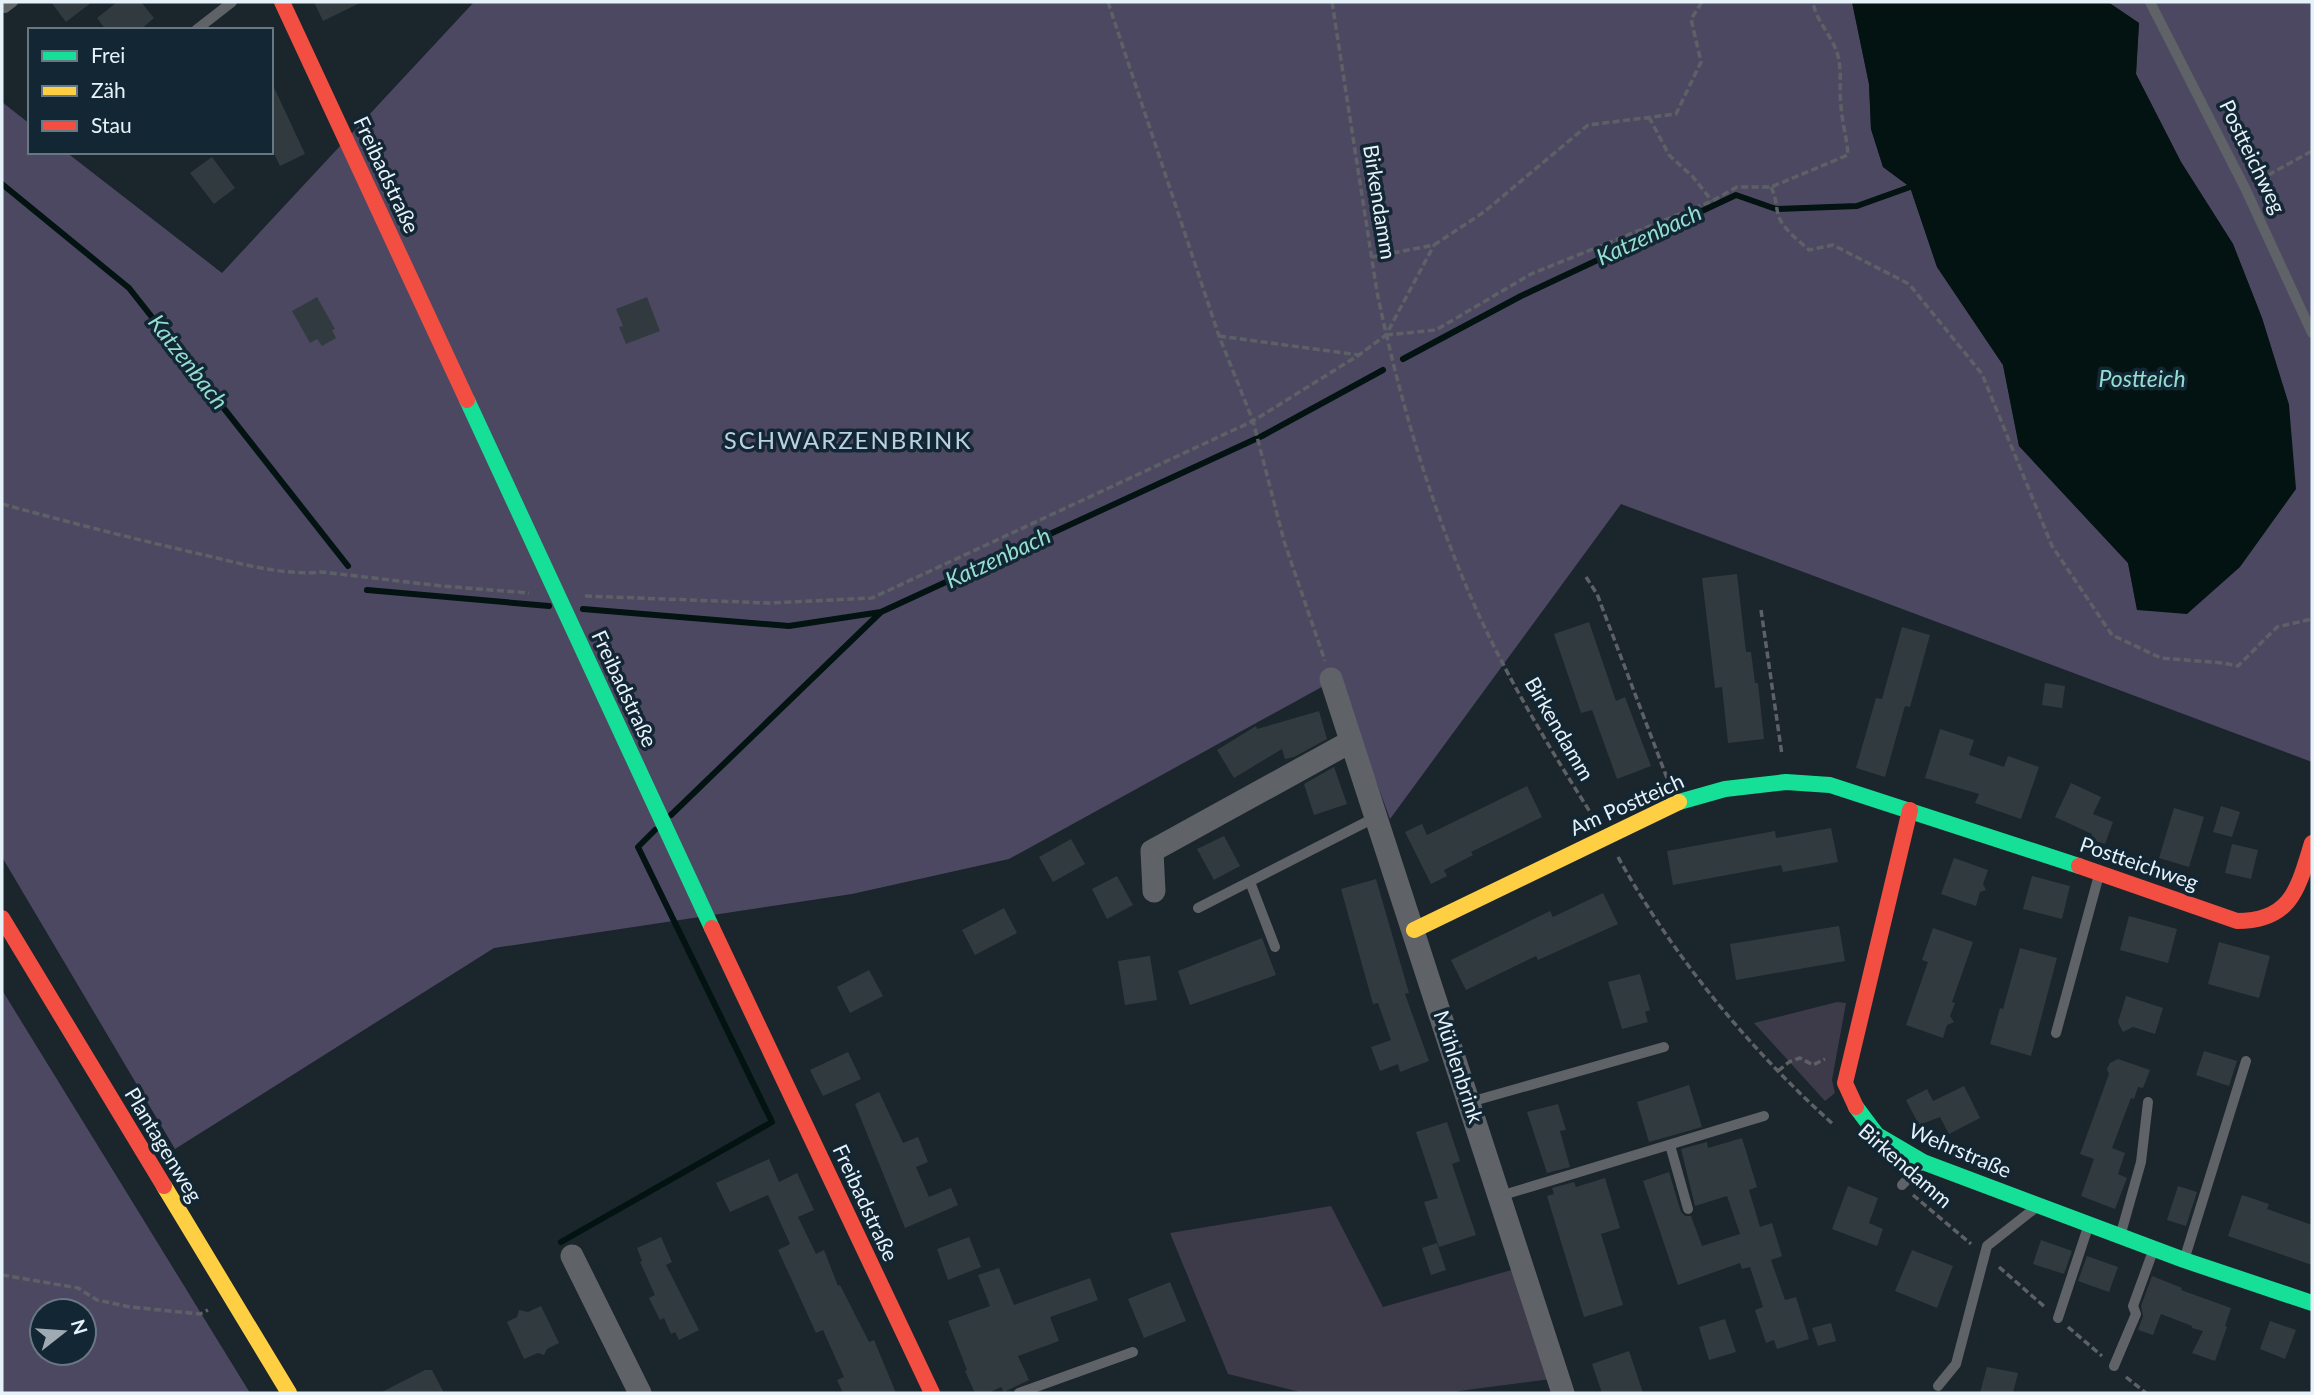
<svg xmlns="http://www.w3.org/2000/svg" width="2314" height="1395" viewBox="0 0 2314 1395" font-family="Lato,sans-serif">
  <rect width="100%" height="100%" fill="#1a252c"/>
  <!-- green -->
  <path fill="#3d3b4a" d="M 1837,1002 L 1846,1003 L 1832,1080 L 1835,1093 L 1825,1101 L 1754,1023 Z
    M 1331,1206 L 1383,1307 L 1515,1269 L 1551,1379 L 1459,1391 L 1455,1393 L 1304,1393 L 1228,1374 L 1170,1233 Z"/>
  <!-- forest -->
  <path fill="#4d4862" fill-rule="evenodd" d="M 474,2 L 1852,2 L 1869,84 L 1871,129 L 1883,167 L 1910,187 L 1937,267 L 2003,365 L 2019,446 L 2128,563 L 2137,609 L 2289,405 L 2262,318 L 2233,244 L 2181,162 L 2136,74 L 2139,23 L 2108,2 L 2312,2 L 2312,762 L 1621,504 L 1390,819 L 1338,678 L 1009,859 L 852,894 L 494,948 L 175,1149 L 2,857 L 2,102 L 30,124 L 30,152 L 66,152 L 222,273 Z
    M 2,990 L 250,1393 L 2,1393 ZM 42,1311 L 84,1311 L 84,1353 L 42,1353 Z"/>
  <!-- water -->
  <path fill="#031312" d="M 1852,2 L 2108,2 L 2139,23 L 2136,74 L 2181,162 L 2233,244 L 2262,318 L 2289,405 L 2296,489 L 2240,567 L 2187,614 L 2137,610 L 2128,563 L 2019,446 L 2003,365 L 1937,267 L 1910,187 L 1883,167 L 1871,129 L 1869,84 Z"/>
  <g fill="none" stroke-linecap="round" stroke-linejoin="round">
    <!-- stream -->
    <path stroke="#031312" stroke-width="6" d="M 2,184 L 129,288 L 348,566
      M 1403,359 L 1521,296 L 1736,195 L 1776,209 L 1857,206 L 1910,187
      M 367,590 L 549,606
      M 583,609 L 789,626 L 881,612 L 1262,436 L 1383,370
      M 671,815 L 881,612
      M 561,1242 L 772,1122 L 638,847 L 655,830"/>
  </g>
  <!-- building -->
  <path fill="#313b3f" d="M 51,2 L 92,2 L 66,22 Z
    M 117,2 L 141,2 L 154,18 L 140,30 L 106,30 L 97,18 Z
    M 314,2 L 362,2 L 323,21 Z
    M 271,81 L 305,154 L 280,166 L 271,147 Z
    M 212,157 L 235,188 L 214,204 L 190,173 Z
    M 317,297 L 335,329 L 332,330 L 336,338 L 322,346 L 317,339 L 310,343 L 292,311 Z
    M 647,297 L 660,331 L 626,344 L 619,327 L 623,326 L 616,309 Z
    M 1737,574 L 1746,652 L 1751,652 L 1755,683 L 1758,683 L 1764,739 L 1728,743 L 1722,687 L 1715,688 L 1702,578 Z
    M 1589,622 L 1616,701 L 1625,697 L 1651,766 L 1617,779 L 1592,710 L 1581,713 L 1554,634 Z
    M 1902,627 L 1930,635 L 1910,707 L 1905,706 L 1885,777 L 1856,768 L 1876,698 L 1882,699 Z
    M 2045,683 L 2065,686 L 2062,708 L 2042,705 Z
    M 1319,711 L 1327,739 L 1294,757 L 1285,759 L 1282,749 L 1234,778 L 1217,750 L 1256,726 L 1257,729 Z
    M 1940,729 L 1974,740 L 1969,755 L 2004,767 L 2008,756 L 2039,767 L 2021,819 L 1975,803 L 1979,794 L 1925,778 Z
    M 1334,767 L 1347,804 L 1314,815 L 1304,784 Z
    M 2071,783 L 2101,797 L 2093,814 L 2113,822 L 2105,844 L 2090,839 L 2092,834 L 2055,817 Z
    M 1527,786 L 1542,817 L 1471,852 L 1473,855 L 1444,870 L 1447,876 L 1431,884 L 1405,832 L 1422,824 L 1427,835 Z
    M 2221,806 L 2240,812 L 2232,837 L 2213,832 Z
    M 2174,808 L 2204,817 L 2189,867 L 2159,858 Z
    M 1831,828 L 1838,862 L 1783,872 L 1781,865 L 1673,885 L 1667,851 L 1775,831 L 1776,838 Z
    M 1224,836 L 1240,866 L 1214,880 L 1197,849 Z
    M 1071,839 L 1085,864 L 1053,882 L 1039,857 Z
    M 2232,844 L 2258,850 L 2251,879 L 2225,873 Z
    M 1954,858 L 1988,870 L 1983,884 L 1986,890 L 1980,892 L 1976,906 L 1941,894 Z
    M 1117,876 L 1133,905 L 1107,919 L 1092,889 Z
    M 2032,876 L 2070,886 L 2062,919 L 2023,909 Z
    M 1376,879 L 1409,993 L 1405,994 L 1429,1061 L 1400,1072 L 1398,1064 L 1380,1071 L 1371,1047 L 1391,1040 L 1378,1003 L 1373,1004 L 1341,889 Z
    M 1603,893 L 1618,924 L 1538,960 L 1536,956 L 1466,990 L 1451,960 L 1550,911 L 1553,917 Z
    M 1004,908 L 1017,933 L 975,955 L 962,930 Z
    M 2129,916 L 2177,929 L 2168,963 L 2120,950 Z
    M 1839,926 L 1845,961 L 1736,980 L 1730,944 Z
    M 1933,928 L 1973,942 L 1952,1002 L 1955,1003 L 1950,1016 L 1954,1022 L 1947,1025 L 1943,1038 L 1906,1025 L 1928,962 L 1922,960 Z
    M 1262,938 L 1276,975 L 1190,1005 L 1178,971 Z
    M 2219,942 L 2270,956 L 2259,998 L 2208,984 Z
    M 2020,948 L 2057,958 L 2031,1056 L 1990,1044 L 2000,1008 L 2003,1009 Z
    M 1150,956 L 1157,1000 L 1125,1005 L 1118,961 Z
    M 869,970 L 883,996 L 850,1013 L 837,987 Z
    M 1640,974 L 1650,1010 L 1645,1012 L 1648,1022 L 1622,1029 L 1608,982 Z
    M 2126,996 L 2163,1008 L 2155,1034 L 2133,1027 L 2123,1032 L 2118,1022 Z
    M 2204,1051 L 2237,1061 L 2229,1086 L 2196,1075 Z
    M 848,1052 L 861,1079 L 823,1096 L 810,1070 Z
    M 2118,1059 L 2150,1070 L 2143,1088 L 2138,1087 L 2134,1099 L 2131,1098 L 2112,1148 L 2125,1153 L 2118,1174 L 2127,1178 L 2115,1209 L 2081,1196 L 2094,1159 L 2080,1154 L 2109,1074 L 2107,1069 L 2110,1063 Z
    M 1689,1085 L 1702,1127 L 1649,1142 L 1637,1102 Z
    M 1964,1086 L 1980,1118 L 1949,1134 L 1940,1117 L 1919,1125 L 1906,1100 L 1927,1089 L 1933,1101 Z
    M 879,1092 L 903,1143 L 918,1137 L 928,1162 L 916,1167 L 929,1197 L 951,1188 L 958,1205 L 905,1228 L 855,1104 Z
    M 1558,1104 L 1566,1130 L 1560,1131 L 1570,1167 L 1547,1173 L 1527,1112 Z
    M 1447,1122 L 1460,1161 L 1452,1164 L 1476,1235 L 1439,1247 L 1424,1202 L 1438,1198 L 1416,1132 Z
    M 1742,1138 L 1757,1187 L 1749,1190 L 1760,1227 L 1772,1223 L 1782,1256 L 1771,1260 L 1785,1300 L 1796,1297 L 1809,1339 L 1777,1349 L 1774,1340 L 1766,1343 L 1755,1310 L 1763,1307 L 1750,1267 L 1742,1269 L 1740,1263 L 1678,1285 L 1643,1181 L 1669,1172 L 1681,1212 L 1685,1216 L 1691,1216 L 1702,1246 L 1740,1234 L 1727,1196 L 1695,1206 L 1681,1149 L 1707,1142 L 1708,1148 Z
    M 769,1159 L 779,1182 L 797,1173 L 814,1210 L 798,1217 L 816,1254 L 824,1250 L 838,1286 L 840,1285 L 869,1342 L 874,1340 L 896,1393 L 843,1393 L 837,1380 L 844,1377 L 823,1330 L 816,1333 L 778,1250 L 790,1244 L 768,1195 L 730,1212 L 716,1183 Z
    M 1605,1178 L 1620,1228 L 1601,1234 L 1623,1305 L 1584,1317 L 1547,1196 L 1554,1194 L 1552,1188 L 1574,1182 L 1576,1187 Z
    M 1848,1186 L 1878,1198 L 1869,1223 L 1883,1229 L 1877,1246 L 1832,1229 Z
    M 2178,1186 L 2197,1192 L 2186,1226 L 2167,1220 Z
    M 2242,1195 L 2269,1204 L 2267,1209 L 2312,1225 L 2312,1265 L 2228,1236 Z
    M 661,1237 L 672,1262 L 666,1265 L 699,1330 L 679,1340 L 675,1332 L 671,1334 L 664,1318 L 660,1320 L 649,1298 L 655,1295 L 640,1262 L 642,1261 L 637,1248 Z
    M 969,1237 L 981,1267 L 948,1280 L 937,1249 Z
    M 2041,1240 L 2072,1251 L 2064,1274 L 2033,1264 Z
    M 1437,1243 L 1446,1270 L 1431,1275 L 1422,1248 Z
    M 1912,1250 L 1953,1266 L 1937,1308 L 1895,1291 Z
    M 2087,1256 L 2118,1267 L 2109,1292 L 2078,1281 Z
    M 999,1268 L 1014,1305 L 1090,1278 L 1098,1300 L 1050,1317 L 1059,1341 L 1018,1356 L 1029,1380 L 1004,1392 L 1001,1387 L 988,1393 L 975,1393 L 965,1371 L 967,1370 L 948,1321 L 990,1306 L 978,1275 Z
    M 2152,1276 L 2182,1288 L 2181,1290 L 2231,1308 L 2225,1326 L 2227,1327 L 2215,1361 L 2192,1353 L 2203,1331 L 2192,1328 L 2192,1326 L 2161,1314 L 2153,1335 L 2138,1330 L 2143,1316 L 2141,1306 Z
    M 1170,1282 L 1186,1321 L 1144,1338 L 1128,1299 Z
    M 541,1306 L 559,1343 L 547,1349 L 544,1355 L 538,1353 L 524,1359 L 507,1322 L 517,1317 L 519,1310 L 528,1312 Z
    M 1725,1319 L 1736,1352 L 1709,1360 L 1699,1327 Z
    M 2270,1321 L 2296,1330 L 2285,1359 L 2260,1349 Z
    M 1831,1323 L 1836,1341 L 1818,1346 L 1812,1328 Z
    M 1629,1351 L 1643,1393 L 1602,1393 L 1592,1364 Z
    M 1987,1367 L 2018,1373 L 2013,1393 L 1980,1393 Z
    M 425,1370 L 432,1370 L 444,1393 L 380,1393 Z"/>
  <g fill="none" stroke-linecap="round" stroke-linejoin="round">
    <!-- path -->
    <path stroke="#5d6166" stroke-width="3.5" stroke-dasharray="7 3.5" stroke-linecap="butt" d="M 1108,2 L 1219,336 L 1253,421 L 1284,541 L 1325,661
      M 1332,2 L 1377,292 C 1399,398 1432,511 1477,611 C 1509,681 1550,749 1592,815
      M 1649,117 L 1669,155 L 1693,177 L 1712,201
      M 2259,180 L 2312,151
      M 1771,187 C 1776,197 1776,205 1778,215 C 1783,229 1798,240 1809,250 L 1833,245 L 1909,284 L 1982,374 L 2052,546 L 2112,635 L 2161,658 L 2223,663 L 2238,666 L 2277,627 L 2312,619
      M 1372,257 L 1434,245 L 1484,212 L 1588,125 L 1676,114 L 1701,62 L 1691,19 L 1702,2
      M 1386,335 L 1436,330 L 1531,274 L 1712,201 L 1737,187 L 1771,187 L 1848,155 C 1847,138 1842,123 1841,106 C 1839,90 1842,72 1838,56 C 1833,36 1816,22 1813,2
      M 1219,336 L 1359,355
      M 2,504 C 68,522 134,539 200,554 C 239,563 282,576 322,572 L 442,586 L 529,593
      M 1586,577 L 1597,594 L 1667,778
      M 585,596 L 769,603 L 872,598 L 1253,421 L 1359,355 L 1386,335 L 1434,245
      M 1761,610 L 1782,755
      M 1618,857 C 1673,956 1749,1049 1834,1125
      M 1778,1071 L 1789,1062 L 1800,1058 L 1813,1065 L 1825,1059
      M 1913,1195 L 1971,1244
      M 1999,1267 L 2046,1308
      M 2,1275 L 78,1288 L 97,1300 L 130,1307 L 200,1314 L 208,1310
      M 2068,1327 L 2102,1356
      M 2126,1377 L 2146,1393"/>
    <!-- lane -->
    <path stroke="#5f6266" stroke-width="10" d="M 2150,2 L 2245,188 L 2312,333
      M 5,8 L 13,2
      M 196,30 L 232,2
      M 1250,882 L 1275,947
      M 1198,908 L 1376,817
      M 2056,1033 L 2099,875
      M 1470,1102 L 1664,1047
      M 1670,1145 L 1688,1209
      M 1902,1185 L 1921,1165
      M 1500,1196 L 1764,1116
      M 2121,1233 L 2141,1162 L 2148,1102
      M 2185,1257 L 2246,1061
      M 2058,1318 L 2088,1227
      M 2114,1366 L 2136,1314 L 2133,1306 L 2153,1251
      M 1938,1386 L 1956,1364 L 1987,1246 L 2034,1209
      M 1019,1393 L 1133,1352"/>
    <!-- street -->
    <path stroke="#5f6266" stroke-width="23" d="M 1331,679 L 1563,1393
      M 1154,891 L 1152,851 L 1350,742
      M 572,1256 L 640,1393"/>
    <!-- fast -->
    <path stroke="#16e098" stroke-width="16" d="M 467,400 L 712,928
      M 1679,802 L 1725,789 L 1786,782 L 1830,785 L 2079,866
      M 1856,1107 L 1877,1135 L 1923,1162 L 2184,1260 L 2312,1303"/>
    <!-- slow -->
    <path stroke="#ffcf43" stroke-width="16" d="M 1414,930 L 1679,802
      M 164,1186 L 289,1393"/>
    <!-- jam -->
    <path stroke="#f24e42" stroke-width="16" d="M 282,2 L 467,400
      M 2079,866 L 2237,921 C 2292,921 2298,888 2312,843
      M 2,918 L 164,1186
      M 712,928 L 932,1393
      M 1856,1107 L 1845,1083 L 1910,810"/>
  </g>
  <g text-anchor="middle" stroke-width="7" stroke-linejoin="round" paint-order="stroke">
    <!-- street labels -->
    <g font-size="21" fill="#e6f2fa" stroke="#132633">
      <text transform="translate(2252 157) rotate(64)" y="7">Postteichweg</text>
      <text transform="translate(386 175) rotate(65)" y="7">Freibadstraße</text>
      <text transform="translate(1379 202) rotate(81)" y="7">Birkendamm</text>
      <text transform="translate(624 689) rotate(65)" y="7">Freibadstraße</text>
      <text transform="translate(1559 729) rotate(60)" y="7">Birkendamm</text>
      <text transform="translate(1627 805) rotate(-24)" y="7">Am Postteich</text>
      <text transform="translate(2139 864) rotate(19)" y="7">Postteichweg</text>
      <text transform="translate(1458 1067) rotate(72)" y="7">Mühlenbrink</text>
      <text transform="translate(163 1145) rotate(59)" y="7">Plantagenweg</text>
      <text transform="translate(1960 1151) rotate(23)" y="7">Wehrstraße</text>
      <text transform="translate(1905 1166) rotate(41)" y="7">Birkendamm</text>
      <text transform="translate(865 1203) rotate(65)" y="7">Freibadstraße</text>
    </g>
    <!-- water labels -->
    <g font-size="23" font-style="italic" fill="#94ded1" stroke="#132633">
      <text transform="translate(1649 235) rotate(-25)" y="8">Katzenbach</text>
      <text transform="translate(188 362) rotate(52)" y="8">Katzenbach</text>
      <text x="2142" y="387">Postteich</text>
      <text transform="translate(998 558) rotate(-25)" y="8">Katzenbach</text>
    </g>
    <!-- quarter labels -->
    <g font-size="24" letter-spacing="2" fill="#b9d1e2" stroke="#132633">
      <text x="848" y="449">SCHWARZENBRINK</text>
    </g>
  </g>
  <!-- border -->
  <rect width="2314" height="1395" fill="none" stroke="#e6f2fa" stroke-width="7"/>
  <!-- legend -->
  <rect x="28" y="28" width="245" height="126" fill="#132633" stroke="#677883" stroke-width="2"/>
  <rect x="42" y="51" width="35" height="10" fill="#16e098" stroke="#677883" stroke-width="2"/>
  <text x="91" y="63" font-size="21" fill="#e6f2fa">Frei</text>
  <rect x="42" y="86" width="35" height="10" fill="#ffcf43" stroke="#677883" stroke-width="2"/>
  <text x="91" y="98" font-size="21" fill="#e6f2fa">Zäh</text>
  <rect x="42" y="121" width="35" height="10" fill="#f24e42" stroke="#677883" stroke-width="2"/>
  <text x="91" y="133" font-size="21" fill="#e6f2fa">Stau</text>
  <!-- north arrow -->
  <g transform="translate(63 1332) rotate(73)"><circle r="33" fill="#132633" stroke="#677883" stroke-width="2"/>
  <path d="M0-5L12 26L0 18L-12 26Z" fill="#9faab2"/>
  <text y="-10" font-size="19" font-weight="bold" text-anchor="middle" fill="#e6f2fa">N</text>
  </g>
</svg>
